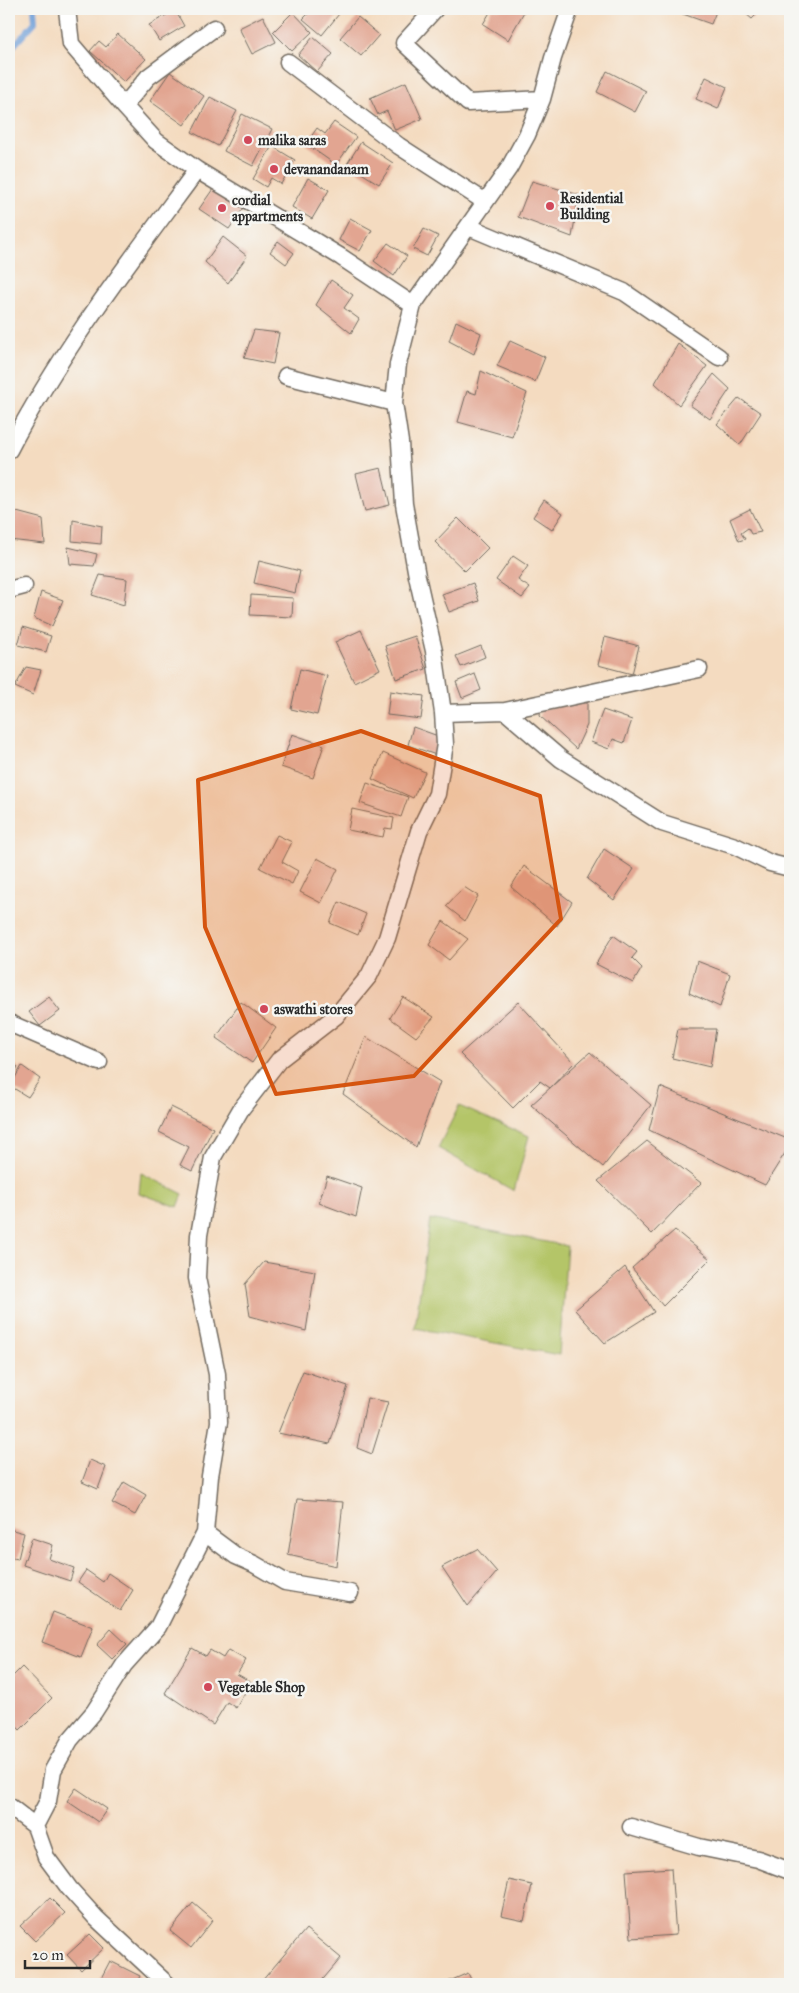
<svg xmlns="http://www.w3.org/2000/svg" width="799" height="1993" viewBox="0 0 799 1993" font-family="'IM FELL Great Primer',serif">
  <rect width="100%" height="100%" fill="#f6f6f2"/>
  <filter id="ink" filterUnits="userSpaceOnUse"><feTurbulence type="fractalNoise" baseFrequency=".02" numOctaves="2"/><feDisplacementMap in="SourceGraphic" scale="10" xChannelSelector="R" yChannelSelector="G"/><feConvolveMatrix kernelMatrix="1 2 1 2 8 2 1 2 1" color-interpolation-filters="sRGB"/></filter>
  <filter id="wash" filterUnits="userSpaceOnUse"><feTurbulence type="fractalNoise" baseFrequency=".0096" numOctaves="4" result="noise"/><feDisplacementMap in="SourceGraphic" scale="20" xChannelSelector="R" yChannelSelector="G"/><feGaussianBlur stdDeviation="1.12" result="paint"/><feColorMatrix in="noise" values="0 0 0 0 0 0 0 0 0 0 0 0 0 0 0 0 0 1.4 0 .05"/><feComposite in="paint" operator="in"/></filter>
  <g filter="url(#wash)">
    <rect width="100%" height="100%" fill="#f4dbc0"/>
    <!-- green -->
    <path fill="#b4c567" stroke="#707849" d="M 459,1106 L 529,1136 L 514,1191 L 438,1148 Z
      M 141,1173 L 183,1194 L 178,1207 L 139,1193 Z
      M 430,1219 L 567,1246 L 559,1355 L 415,1328 Z"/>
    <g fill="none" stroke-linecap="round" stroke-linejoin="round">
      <!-- stream -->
      <path stroke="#6d9dd7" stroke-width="6" d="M 9,51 L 35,22 L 34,9"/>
    </g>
    <g id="blocks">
      <!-- building -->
      <path fill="#e2a591" d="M 313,9 L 343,9 L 322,35 L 303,19 Z
        M 492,9 L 525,10 L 508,40 L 483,24 Z
        M 669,9 L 717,9 L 711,24 Z
        M 740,9 L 762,9 L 752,19 Z
        M 175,10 L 184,26 L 159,41 L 149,25 Z
        M 293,12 L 312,32 L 292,51 L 273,32 Z
        M 263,16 L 276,42 L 252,54 L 239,28 Z
        M 358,17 L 379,35 L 361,56 L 340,38 Z
        M 118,34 L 146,59 L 124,82 L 90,51 L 99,41 L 106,47 Z
        M 313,37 L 333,54 L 317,72 L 298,55 Z
        M 607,71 L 646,91 L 635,112 L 597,92 Z
        M 170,72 L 204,96 L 184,125 L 150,101 Z
        M 706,77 L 727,87 L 718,109 L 696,99 Z
        M 406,82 L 422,119 L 395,130 L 387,111 L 378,115 L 370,98 Z
        M 210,97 L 237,111 L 218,146 L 192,132 Z
        M 242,114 L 272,129 L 253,166 L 224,151 Z
        M 334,122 L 356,137 L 336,165 L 306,144 L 317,128 L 325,134 Z
        M 361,142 L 393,163 L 379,184 L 347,164 Z
        M 272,146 L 295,160 L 281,184 L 271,178 L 266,187 L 253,179 Z
        M 308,178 L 329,190 L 312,219 L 292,207 Z
        M 532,181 L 579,195 L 572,237 L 518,217 Z
        M 215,186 L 245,206 L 229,229 L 199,209 Z
        M 350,218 L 372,230 L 360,251 L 339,240 Z
        M 424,229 L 438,236 L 427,256 L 413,249 Z
        M 223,237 L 247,256 L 228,283 L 205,262 Z
        M 278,241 L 294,253 L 286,264 L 270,252 Z
        M 388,243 L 407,256 L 394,276 L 374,261 Z
        M 331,280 L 353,295 L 344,308 L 359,319 L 351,333 L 316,305 Z
        M 456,321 L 481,333 L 474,354 L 449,341 Z
        M 254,330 L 279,333 L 273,364 L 244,358 Z
        M 510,341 L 545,357 L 535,382 L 497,366 Z
        M 678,344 L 707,366 L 679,405 L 655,383 Z
        M 481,371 L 527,393 L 512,437 L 458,422 L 467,391 L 476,394 Z
        M 714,374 L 730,389 L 710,419 L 690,405 Z
        M 739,398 L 761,413 L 740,445 L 717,424 Z
        M 381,468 L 390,505 L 365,511 L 356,474 Z
        M 544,500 L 563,513 L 552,530 L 533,517 Z
        M 750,509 L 761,532 L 751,534 L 748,528 L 741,533 L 745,539 L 739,541 L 730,519 Z
        M 9,510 L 43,519 L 45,544 L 9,540 Z
        M 458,518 L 488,548 L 465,571 L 435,542 Z
        M 73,520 L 102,526 L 101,544 L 72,541 Z
        M 68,547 L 97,554 L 94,566 L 70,564 Z
        M 513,556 L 528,566 L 518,580 L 530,588 L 522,598 L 496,580 Z
        M 259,561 L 300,571 L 295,593 L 254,583 Z
        M 100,575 L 127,579 L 124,605 L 92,595 Z
        M 473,583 L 479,601 L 449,612 L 442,594 Z
        M 41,592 L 63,600 L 52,626 L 34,618 Z
        M 251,595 L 293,598 L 292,617 L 250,615 Z
        M 23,627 L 51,636 L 46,652 L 18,645 Z
        M 361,630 L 380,669 L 354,682 L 335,642 Z
        M 415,636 L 426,669 L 396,679 L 385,646 Z
        M 605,637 L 639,646 L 632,674 L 598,665 Z
        M 481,646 L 485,657 L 461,667 L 456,656 Z
        M 26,667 L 41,670 L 33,695 L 15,687 Z
        M 300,669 L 327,676 L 317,715 L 291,709 Z
        M 475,674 L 481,690 L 462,698 L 456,682 Z
        M 390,691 L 424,696 L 421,719 L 387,715 Z
        M 587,701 L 587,725 L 576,749 L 540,716 L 541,709 Z
        M 603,710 L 632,720 L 624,743 L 613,739 L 609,749 L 591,742 Z
        M 413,727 L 438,736 L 436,755 L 408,745 Z
        M 292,734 L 324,745 L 313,778 L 281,767 Z
        M 383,753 L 425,772 L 413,798 L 372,779 Z
        M 367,783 L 408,797 L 401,817 L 360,803 Z
        M 352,809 L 394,818 L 392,829 L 385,828 L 383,837 L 348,830 Z
        M 277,835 L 292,842 L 282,862 L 298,871 L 292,884 L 260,868 Z
        M 604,849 L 634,869 L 614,900 L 587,879 Z
        M 317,858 L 338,869 L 321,903 L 300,892 Z
        M 524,866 L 572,902 L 557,926 L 511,887 Z
        M 464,887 L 478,896 L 465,921 L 446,906 Z
        M 339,902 L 366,914 L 358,935 L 330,923 Z
        M 443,921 L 468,939 L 449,960 L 429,945 Z
        M 613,935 L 637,952 L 632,958 L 642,968 L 633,983 L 596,964 Z
        M 697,961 L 730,974 L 720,1007 L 689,993 Z
        M 49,997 L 60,1011 L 40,1026 L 29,1012 Z
        M 403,997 L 434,1017 L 416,1037 L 390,1018 Z
        M 241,1002 L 276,1028 L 252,1063 L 216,1038 Z
        M 518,1002 L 574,1063 L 550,1088 L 540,1081 L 513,1108 L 460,1054 Z
        M 678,1029 L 716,1029 L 710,1067 L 672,1058 Z
        M 366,1037 L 440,1082 L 416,1147 L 343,1094 Z
        M 590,1052 L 651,1105 L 603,1167 L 531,1105 Z
        M 9,1060 L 18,1067 L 9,1080 Z
        M 22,1066 L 40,1079 L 28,1097 L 10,1086 Z
        M 660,1087 L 790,1140 L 790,1145 L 765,1185 L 649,1130 Z
        M 171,1107 L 213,1128 L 192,1171 L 180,1165 L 189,1147 L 159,1132 Z
        M 647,1141 L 701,1183 L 652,1234 L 598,1181 Z
        M 327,1176 L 362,1188 L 356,1217 L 319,1203 Z
        M 675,1230 L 710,1259 L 663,1306 L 632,1268 Z
        M 264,1262 L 315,1271 L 306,1331 L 250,1316 L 245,1284 Z
        M 625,1267 L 654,1312 L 605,1343 L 575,1310 Z
        M 303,1371 L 348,1386 L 330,1444 L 278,1433 Z
        M 367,1398 L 388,1402 L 372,1454 L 357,1448 Z
        M 90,1460 L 106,1467 L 98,1489 L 82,1482 Z
        M 124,1482 L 146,1495 L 135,1515 L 112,1503 Z
        M 297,1499 L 343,1502 L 336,1566 L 288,1555 Z
        M 9,1529 L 24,1533 L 18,1559 L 9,1557 Z
        M 32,1538 L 53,1545 L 49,1559 L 74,1568 L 70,1581 L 23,1565 Z
        M 477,1549 L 497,1572 L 468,1606 L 442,1567 Z
        M 86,1570 L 103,1582 L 108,1573 L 133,1590 L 120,1611 L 78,1582 Z
        M 53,1612 L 93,1627 L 81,1657 L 42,1642 Z
        M 111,1629 L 127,1644 L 112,1659 L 97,1645 Z
        M 192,1648 L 206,1656 L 210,1650 L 223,1658 L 228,1650 L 246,1660 L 237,1674 L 251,1682 L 236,1708 L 227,1702 L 213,1725 L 165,1693 Z
        M 22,1667 L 52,1698 L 20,1730 L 9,1718 L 9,1680 Z
        M 76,1788 L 107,1809 L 98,1822 L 67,1801 Z
        M 671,1868 L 676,1935 L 631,1938 L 626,1871 Z
        M 509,1880 L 532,1885 L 524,1921 L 501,1916 Z
        M 50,1898 L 65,1913 L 35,1941 L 20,1926 Z
        M 193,1903 L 213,1920 L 191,1948 L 170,1931 Z
        M 306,1929 L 341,1958 L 319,1984 L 263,1984 L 261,1982 Z
        M 90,1934 L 104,1948 L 81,1970 L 67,1955 Z
        M 110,1961 L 140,1976 L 136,1984 L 109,1984 L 100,1980 Z
        M 468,1973 L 473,1984 L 443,1984 Z"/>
    </g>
  </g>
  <g filter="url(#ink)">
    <use href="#blocks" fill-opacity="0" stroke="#71695f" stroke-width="1"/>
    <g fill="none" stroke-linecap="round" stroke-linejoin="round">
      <defs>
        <path id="street" d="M 67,9 L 71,44 L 124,106
          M 435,9 L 404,43 L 468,103 L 542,99
          M 214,28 L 148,77 L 124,106 L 156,141 L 197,170 L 341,257 L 413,305
          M 288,62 L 399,146 L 484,201
          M 469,227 L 624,292 L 719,357
          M 286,376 L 394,403
          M 9,450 C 61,350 130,261 197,170
          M 9,590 L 24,586
          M 505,711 L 561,759 L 662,823 L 735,846 L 770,863 L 790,868
          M 443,713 L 505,711 L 699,669
          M 9,1023 L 99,1062
          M 205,1533 L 236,1556 L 254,1564 L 285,1582 L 350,1593
          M 9,1806 L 35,1826 L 46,1857 L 69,1888 L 96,1918 L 167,1984
          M 35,1826 L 48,1801 L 53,1770 L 70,1740 L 94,1712 L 124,1665 L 158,1627 L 205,1533 L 210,1476 L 219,1422 L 217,1374 L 197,1278 L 199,1235 L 213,1157 L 241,1109 L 279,1060 L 336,1016 L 369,976 L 387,938 L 419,831 L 437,794 L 445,744 L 443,713 L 434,651 L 417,576 L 404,504 L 400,442 L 394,403 L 398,364 L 413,305 L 509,168 L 527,135 L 542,99 L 553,58 L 570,9
          M 631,1827 L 699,1847 L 758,1859 L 790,1871"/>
      </defs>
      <!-- street casing -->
      <use href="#street" stroke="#71695f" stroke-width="19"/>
      <!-- street -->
      <use href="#street" stroke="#fff" stroke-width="16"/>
    </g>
  </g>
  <!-- marked area -->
  <path fill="#d5540f" fill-opacity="0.2" stroke="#d5540f" stroke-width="4" stroke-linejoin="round" d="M 361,731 L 540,796 L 561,919 L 414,1076 L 276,1094 L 205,927 L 198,780 Z"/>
  <!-- markers -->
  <g fill="#d1495b" stroke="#f6f6f2" stroke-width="2">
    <circle cx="248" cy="140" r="5"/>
    <circle cx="274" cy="169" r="5"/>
    <circle cx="550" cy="206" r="5"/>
    <circle cx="222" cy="208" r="5"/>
    <circle cx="264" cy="1009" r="5"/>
    <circle cx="208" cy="1687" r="5"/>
  </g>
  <g text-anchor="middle" stroke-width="5" stroke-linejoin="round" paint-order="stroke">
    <!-- poi labels -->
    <g font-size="14" font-weight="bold" fill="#2b2b2b" stroke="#f6f6f2" text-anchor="start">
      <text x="258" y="145">malika saras</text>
      <text x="284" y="174">devanandanam</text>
      <text x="560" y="203">Residential<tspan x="560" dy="16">Building</tspan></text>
      <text x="232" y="205">cordial<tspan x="232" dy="16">appartments</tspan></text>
      <text x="274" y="1014">aswathi stores</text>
      <text x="218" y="1692">Vegetable Shop</text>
    </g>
  </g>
  <!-- margin -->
  <rect width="799" height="1993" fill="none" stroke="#f6f6f2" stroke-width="30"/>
  <!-- scale -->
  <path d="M25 1960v8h65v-8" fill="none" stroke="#2b2b2b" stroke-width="2.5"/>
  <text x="32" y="1960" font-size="15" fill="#2b2b2b" stroke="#f6f6f2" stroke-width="4" paint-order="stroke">20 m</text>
</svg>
